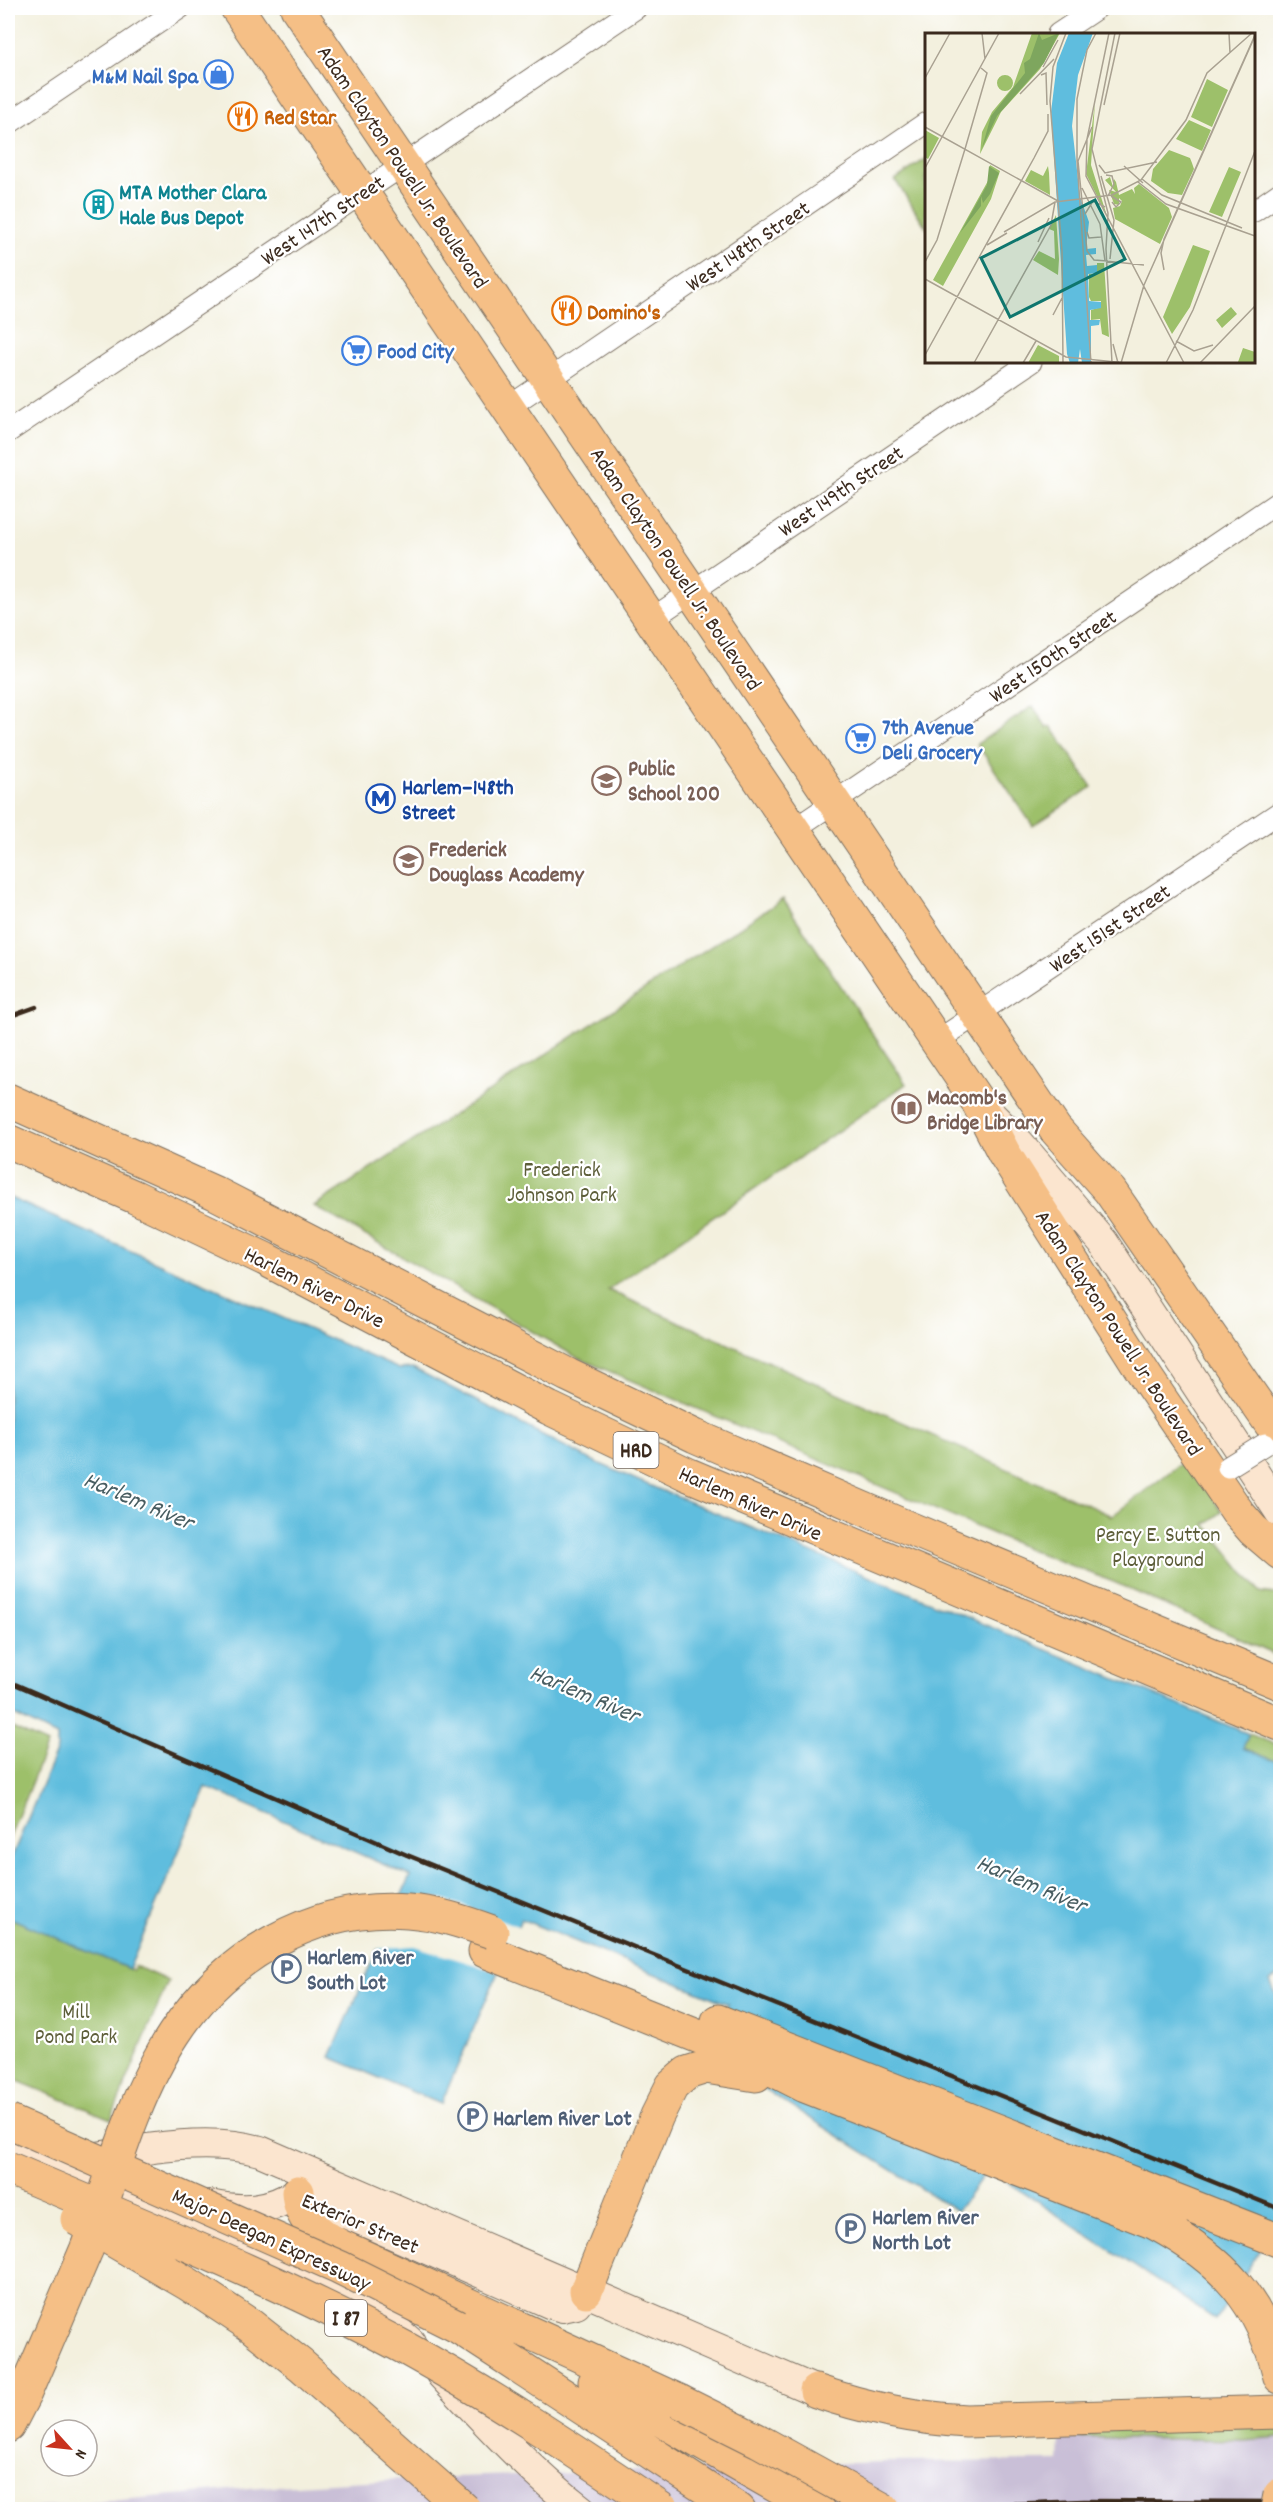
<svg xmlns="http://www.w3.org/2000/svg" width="1288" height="2517" viewBox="0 0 1288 2517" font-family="Dekko,sans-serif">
  <rect width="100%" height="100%" fill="#fff"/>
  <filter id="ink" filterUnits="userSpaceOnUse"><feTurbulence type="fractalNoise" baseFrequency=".0167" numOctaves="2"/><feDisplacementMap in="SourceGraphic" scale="12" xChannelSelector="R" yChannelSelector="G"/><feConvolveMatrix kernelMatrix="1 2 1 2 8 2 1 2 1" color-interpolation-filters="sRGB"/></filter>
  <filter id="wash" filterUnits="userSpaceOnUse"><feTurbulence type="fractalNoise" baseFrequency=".008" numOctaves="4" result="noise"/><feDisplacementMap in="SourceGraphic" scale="24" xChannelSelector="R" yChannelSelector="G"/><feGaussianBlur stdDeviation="1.35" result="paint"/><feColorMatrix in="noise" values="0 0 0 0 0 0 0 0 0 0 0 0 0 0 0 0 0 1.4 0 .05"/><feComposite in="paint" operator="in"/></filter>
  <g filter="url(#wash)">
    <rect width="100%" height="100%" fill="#f3f0de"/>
    <!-- industrial -->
    <path fill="#c9bfd7" d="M 1060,2437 L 1243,2440 L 1280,2437 L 1280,2509 L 12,2510 L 260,2487 L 400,2479 L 880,2462 L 1059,2461 Z"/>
    <!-- green -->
    <path fill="#9dc06a" stroke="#6c7544" stroke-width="1.5" d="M 926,159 L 926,227 L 895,180 Z
      M 1033,706 L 1047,728 L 1051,726 L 1092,787 L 1033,826 L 977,744 Z
      M 783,899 L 906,1084 L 608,1290 L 1112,1516 L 1188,1458 L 1222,1512 L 1205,1524 L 1260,1592 L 1280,1595 L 1280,1657 L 1116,1583 L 1031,1550 L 578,1358 L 314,1206 Z
      M 8,1726 L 47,1744 L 8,1841 Z
      M 1249,1734 L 1280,1746 L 1280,1763 L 1243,1748 Z
      M 8,1917 L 129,1969 L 133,1970 L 135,1966 L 168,1981 L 111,2119 L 8,2077 Z
      M 1280,2424 L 1280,2437 L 1243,2440 L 1060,2437 L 1061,2431 Z"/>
    <!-- water -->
    <path fill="#5fbdde" stroke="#4d747e" stroke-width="1.5" d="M 8,1197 L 399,1369 L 413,1368 L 589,1459 L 639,1481 L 1249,1734 L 1243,1748 L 1280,1763 L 1280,1975 L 1270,1981 L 1280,2003 L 1280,2218 L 1216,2320 L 988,2169 L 957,2211 L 707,2053 L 728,2004 L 521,1919 L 441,2104 L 330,2057 L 410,1876 L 206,1787 L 129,1969 L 8,1917 L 8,1866 L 57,1749 L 57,1736 L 8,1712 Z"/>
    <!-- pier -->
    <path fill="#f3f0de" d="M 398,1897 L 436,1898 L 465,1906 L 520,1927 L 501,1973 L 414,1946 L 375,1949 Z"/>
  </g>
  <g filter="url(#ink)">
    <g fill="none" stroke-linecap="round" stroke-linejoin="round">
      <defs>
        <path id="street" d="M 1058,34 L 1097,8
          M 8,124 L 180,8
          M 1254,211 L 1280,193
          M 507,408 L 926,123
          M 8,432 L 636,8
          M 650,620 L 1031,362
          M 793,830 L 1280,501
          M 937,1041 L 1280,812"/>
        <path id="secondary" d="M 987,1111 L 1019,1143 L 1103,1242 L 1280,1512
          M 8,2144 L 73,2172
          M 55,2164 C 118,2155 199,2133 260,2151 L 816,2391
          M 96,2181 L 342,2292 L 381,2317 L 410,2342
          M 298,2192 L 552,2304 L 562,2307 L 576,2304 L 586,2291
          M 209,2205 C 242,2212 269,2212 298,2192
          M 441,2374 C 486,2422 529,2470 581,2510"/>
        <path id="primary" d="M 237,8 L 976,1099 L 1004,1153 L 1148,1380 L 1239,1514 L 1253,1530 L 1280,1553
          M 297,8 L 1055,1129 L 1110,1191 L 1280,1437"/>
        <path id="highway" d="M 8,1100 L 215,1193 L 568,1375 L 695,1436 L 899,1524 L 1280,1683
          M 8,1141 L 135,1197 L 265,1259 L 549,1408 L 689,1475 L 1280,1724
          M 485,1951 L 742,2054 L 805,2086 L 1155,2223 C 1222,2259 1262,2301 1280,2377
          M 718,2021 L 1280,2241
          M 298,2192 C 300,2220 317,2233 340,2246 L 679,2401
          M 586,2291 L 657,2116 L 672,2086 L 687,2073 L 706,2067 L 756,2075
          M 457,2326 L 739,2510
          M 595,2382 L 818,2510
          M 816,2391 C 865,2408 913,2418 966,2421 L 1280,2412
          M 8,2426 L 25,2393 L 87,2248"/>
      </defs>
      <!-- street casing -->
      <use href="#street" stroke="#7b6f61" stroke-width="23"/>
      <!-- secondary casing -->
      <use href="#secondary" stroke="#7b6f61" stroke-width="32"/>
      <!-- primary casing -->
      <use href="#primary" stroke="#7b6f61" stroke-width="35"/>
      <!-- highway casing -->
      <use href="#highway" stroke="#7b6f61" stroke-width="35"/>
      <!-- street -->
      <use href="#street" stroke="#fff" stroke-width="21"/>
      <!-- secondary -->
      <use href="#secondary" stroke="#fbe5cf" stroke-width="30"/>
      <!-- primary -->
      <use href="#primary" stroke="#f5bf86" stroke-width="33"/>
      <!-- highway -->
      <use href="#highway" stroke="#f5bf86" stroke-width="33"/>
      <!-- rail -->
      <path stroke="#3b2a1e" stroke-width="4.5" d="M 8,1017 L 36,1007
        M 8,1681 L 407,1855 L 1280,2209
        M 857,2510 L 1084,2501 L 1280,2502"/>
      <defs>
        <path id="street-bridge" d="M 1228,1467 L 1265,1444"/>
        <path id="highway-bridge" d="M 8,2121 L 339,2267 L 457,2326
          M 8,2168 C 141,2225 277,2279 405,2348 C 494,2397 578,2453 663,2510
          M 77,2219 L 188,2284 L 250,2325 L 301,2365 L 465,2510
          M 87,2248 C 112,2178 133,2096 174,2034 C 224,1957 314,1903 408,1911 C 437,1913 464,1922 492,1932
          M 679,2401 L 759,2441 L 884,2510
          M 1277,2510 L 1280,2495"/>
      </defs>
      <!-- street-bridge casing -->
      <use href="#street-bridge" stroke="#7b6f61" stroke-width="23" stroke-linecap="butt"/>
      <!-- highway-bridge casing -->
      <use href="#highway-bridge" stroke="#7b6f61" stroke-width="35" stroke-linecap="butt"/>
      <!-- street-bridge -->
      <use href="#street-bridge" stroke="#fff" stroke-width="21"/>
      <!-- highway-bridge -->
      <use href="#highway-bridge" stroke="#f5bf86" stroke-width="33"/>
    </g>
  </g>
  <!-- icons -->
  <defs>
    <symbol id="shop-ring" viewBox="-11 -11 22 22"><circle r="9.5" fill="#fff" stroke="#3f7fe0" stroke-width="1.5"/><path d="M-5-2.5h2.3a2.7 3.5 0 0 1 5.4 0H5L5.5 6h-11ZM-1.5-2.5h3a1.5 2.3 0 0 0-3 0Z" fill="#3f7fe0"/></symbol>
    <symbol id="restaurant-ring" viewBox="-11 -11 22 22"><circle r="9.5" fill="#fff" stroke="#e8710a" stroke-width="1.5"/><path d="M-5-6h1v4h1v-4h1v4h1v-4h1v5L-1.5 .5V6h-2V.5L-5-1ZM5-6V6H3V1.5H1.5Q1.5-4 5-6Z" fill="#e8710a"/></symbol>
    <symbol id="building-ring" viewBox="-11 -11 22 22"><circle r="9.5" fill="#fff" stroke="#0f9aa8" stroke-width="1.5"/><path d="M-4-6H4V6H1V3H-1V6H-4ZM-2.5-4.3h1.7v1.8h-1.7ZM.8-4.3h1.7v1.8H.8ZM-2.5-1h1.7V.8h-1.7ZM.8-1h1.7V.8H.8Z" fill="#0f9aa8"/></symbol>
    <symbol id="supermarket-ring" viewBox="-11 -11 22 22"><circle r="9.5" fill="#fff" stroke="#3f7fe0" stroke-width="1.5"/><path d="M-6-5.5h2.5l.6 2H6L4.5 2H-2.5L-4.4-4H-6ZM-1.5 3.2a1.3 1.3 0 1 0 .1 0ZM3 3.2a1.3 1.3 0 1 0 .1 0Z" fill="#3f7fe0"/></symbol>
    <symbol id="school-ring" viewBox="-11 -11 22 22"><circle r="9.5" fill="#fff" stroke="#8d6e63" stroke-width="1.5"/><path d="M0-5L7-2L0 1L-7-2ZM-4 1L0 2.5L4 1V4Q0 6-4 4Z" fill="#8d6e63"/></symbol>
    <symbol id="metro-ring" viewBox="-11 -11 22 22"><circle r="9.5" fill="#fff" stroke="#1a4fb4" stroke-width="1.5"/><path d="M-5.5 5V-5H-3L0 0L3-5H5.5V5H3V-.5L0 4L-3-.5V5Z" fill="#1a4fb4"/></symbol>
    <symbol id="library-ring" viewBox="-11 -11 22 22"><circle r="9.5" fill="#fff" stroke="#8d6e63" stroke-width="1.5"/><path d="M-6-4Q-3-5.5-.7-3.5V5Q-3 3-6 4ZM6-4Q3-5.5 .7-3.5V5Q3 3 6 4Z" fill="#8d6e63"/></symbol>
    <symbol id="parking-ring" viewBox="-11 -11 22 22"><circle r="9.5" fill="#fff" stroke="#5c6f8a" stroke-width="1.5"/><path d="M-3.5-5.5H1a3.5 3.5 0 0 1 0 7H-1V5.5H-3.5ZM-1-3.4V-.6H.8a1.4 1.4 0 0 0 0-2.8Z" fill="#5c6f8a"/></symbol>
  </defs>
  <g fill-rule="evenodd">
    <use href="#shop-ring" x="202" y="58" width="33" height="33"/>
    <use href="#restaurant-ring" x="226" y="100" width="33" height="33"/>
    <use href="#building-ring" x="82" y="188" width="33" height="33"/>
    <use href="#restaurant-ring" x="550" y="294" width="33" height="33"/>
    <use href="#supermarket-ring" x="340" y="334" width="33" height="33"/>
    <use href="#supermarket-ring" x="844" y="722" width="33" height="33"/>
    <use href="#school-ring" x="590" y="764" width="33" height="33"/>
    <use href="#metro-ring" x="364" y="782" width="33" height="33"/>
    <use href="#school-ring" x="392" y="844" width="33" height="33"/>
    <use href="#library-ring" x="890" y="1092" width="33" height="33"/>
    <use href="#parking-ring" x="270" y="1952" width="33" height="33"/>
    <use href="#parking-ring" x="456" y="2100" width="33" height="33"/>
    <use href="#parking-ring" x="834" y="2212" width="33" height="33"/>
  </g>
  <g text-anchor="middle" stroke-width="4.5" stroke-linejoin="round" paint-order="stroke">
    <!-- shield labels -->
    <g fill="#fff" stroke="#766a62" stroke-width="1.5">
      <rect x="613.5" y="1432" width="45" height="36" rx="4.5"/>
      <rect x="325" y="2300" width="42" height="36" rx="4.5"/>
    </g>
    <g font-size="21" font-weight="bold" fill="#3b2a1e">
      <text x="636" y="1457">HRD</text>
      <text x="346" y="2325">I 87</text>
    </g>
    <!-- shop labels -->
    <g font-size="22" font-weight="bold" fill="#366cbe" stroke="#fff" text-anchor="start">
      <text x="198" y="83" text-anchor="end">M&amp;M Nail Spa</text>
      <text x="377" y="358">Food City</text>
      <text x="882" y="734">7th Avenue<tspan x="882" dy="25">Deli Grocery</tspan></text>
    </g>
    <!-- food labels -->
    <g font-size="22" font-weight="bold" fill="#c56008" stroke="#fff" text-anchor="start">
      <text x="264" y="124">Red Star</text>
      <text x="587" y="319">Domino's</text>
    </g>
    <!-- street labels -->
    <g font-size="22" fill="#3b2a1e" stroke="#fff">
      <text transform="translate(404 166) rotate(56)" y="8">Adam Clayton Powell Jr. Boulevard</text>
      <text transform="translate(322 219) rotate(-34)" y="8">West 147th Street</text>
      <text transform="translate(747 245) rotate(-34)" y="8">West 148th Street</text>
      <text transform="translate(840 490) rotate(-34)" y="8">West 149th Street</text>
      <text transform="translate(677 568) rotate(56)" y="8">Adam Clayton Powell Jr. Boulevard</text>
      <text transform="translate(1052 655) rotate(-34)" y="8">West 150th Street</text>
      <text transform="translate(1109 927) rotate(-34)" y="8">West 151st Street</text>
      <text transform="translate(315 1286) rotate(27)" y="8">Harlem River Drive</text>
      <text transform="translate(1120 1332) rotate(57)" y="8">Adam Clayton Powell Jr. Boulevard</text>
      <text transform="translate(751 1502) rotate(24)" y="8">Harlem River Drive</text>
      <text transform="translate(361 2222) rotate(23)" y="8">Exterior Street</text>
      <text transform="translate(272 2238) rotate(25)" y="8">Major Deegan Expressway</text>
    </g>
    <!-- culture labels -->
    <g font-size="22" font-weight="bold" fill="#0d838f" stroke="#fff" text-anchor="start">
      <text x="119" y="199">MTA Mother Clara<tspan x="119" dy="25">Hale Bus Depot</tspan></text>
    </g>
    <!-- education labels -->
    <g font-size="22" font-weight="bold" fill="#785e54" stroke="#fff" text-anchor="start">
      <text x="628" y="775">Public<tspan x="628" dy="25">School 200</tspan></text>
      <text x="429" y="856">Frederick<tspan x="429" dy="25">Douglass Academy</tspan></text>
      <text x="927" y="1104">Macomb's<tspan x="927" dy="25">Bridge Library</tspan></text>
    </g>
    <!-- transit labels -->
    <g font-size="22" font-weight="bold" fill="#164399" stroke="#fff" text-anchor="start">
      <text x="402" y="794">Harlem–148th<tspan x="402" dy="25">Street</tspan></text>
    </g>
    <!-- park labels -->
    <g font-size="22" fill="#5d5e39" stroke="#fff">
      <text x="562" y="1176">Frederick<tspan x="562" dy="25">Johnson Park</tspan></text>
      <text x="1158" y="1541">Percy E. Sutton<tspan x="1158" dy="25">Playground</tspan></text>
      <text x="76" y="2018">Mill<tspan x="76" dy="25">Pond Park</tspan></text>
    </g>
    <!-- service labels -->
    <g font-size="22" font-weight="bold" fill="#4e5e75" stroke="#fff" text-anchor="start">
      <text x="307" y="1964">Harlem River<tspan x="307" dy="25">South Lot</tspan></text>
      <text x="493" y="2125">Harlem River Lot</text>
      <text x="872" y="2224">Harlem River<tspan x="872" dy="25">North Lot</tspan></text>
    </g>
    <!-- water labels -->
    <g font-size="24" font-style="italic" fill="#485d61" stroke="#fff">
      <text transform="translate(139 1500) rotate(23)" y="8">Harlem River</text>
      <text transform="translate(585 1693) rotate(23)" y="8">Harlem River</text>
      <text transform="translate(1032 1883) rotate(23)" y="8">Harlem River</text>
    </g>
  </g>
  <!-- overview -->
  <g transform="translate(925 33)">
    <rect width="330" height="330" fill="#f3f0de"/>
    <path d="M 107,0 L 135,0 L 115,36 L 76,79 L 55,121 L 57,99 L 67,79 L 88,54 ZM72 50a8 8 0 1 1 16 0a8 8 0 1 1-16 0ZM 282,46 L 303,57 L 287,94 L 266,84 ZM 170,69 L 166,132 L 182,183 L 161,141 ZM 264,87 L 286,97 L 277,118 L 251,106 ZM 0,97 L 14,105 L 3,126 L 0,124 ZM 244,117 L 265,125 L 267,130 L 269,136 L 257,162 L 243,160 L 226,148 L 228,136 ZM 65,132 L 75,138 L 66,166 L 18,253 L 8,247 L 64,146 ZM 123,133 L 124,140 L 125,162 L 100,148 L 106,137 L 118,143 ZM 304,134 L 316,139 L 297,184 L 284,179 ZM 185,144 L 188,154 L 189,146 L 191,149 L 194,162 L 207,156 L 210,161 L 209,155 L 214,151 L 244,175 L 247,184 L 235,211 L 190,186 L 188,175 L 195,173 L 197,168 L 194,165 L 194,172 L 189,171 L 184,157 L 191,159 L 180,147 ZM 131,182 L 134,226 L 133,242 L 108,227 L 114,218 L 130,226 L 129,198 L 124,196 ZM 268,212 L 285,218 L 265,274 L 247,301 L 238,284 ZM 172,230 L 179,230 L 184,304 L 177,301 L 175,286 L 166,287 L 166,277 L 176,274 L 176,268 L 166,268 L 164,264 L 164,241 L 172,241 ZM 306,274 L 312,281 L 297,295 L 291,287 ZM 113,312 L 134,323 L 134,330 L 103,330 ZM 318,315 L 330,319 L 330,330 L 313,329 Z" fill="#9dc06a"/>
    <path d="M 114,0 L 117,7 L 134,0 L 119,30 L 72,83 L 57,115 L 66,83 L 100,40 L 99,30 L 105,26 ZM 64,133 L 74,140 L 65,161 L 58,170 L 56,163 L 56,173 L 35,200 L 62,152 Z" fill="#7ea65e"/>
    <path d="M 144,0 L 168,0 L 153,42 L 147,93 L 155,164 L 164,189 L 161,216 L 171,215 L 171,221 L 161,222 L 162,233 L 172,232 L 172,240 L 163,241 L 164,268 L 176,269 L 176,275 L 165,277 L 165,287 L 175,287 L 174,292 L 166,293 L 166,330 L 157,330 L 155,316 L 153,330 L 145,330 L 142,321 L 126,79 L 132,30 Z" fill="#5fbdde"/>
    <path fill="none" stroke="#a9a191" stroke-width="1.5" d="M 57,0 L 60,26M 184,0 L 162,106 L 161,143 L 259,330M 304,0 L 305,20M 118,34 L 133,7M 116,42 L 121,40 L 122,72M 0,45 L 25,0M 95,61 L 129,26M 179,72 L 195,0M 0,94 L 133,168M 167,94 L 153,128 L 162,218 L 169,227 L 183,228M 174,132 L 180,140 L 232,129M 199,133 L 218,150M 0,135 L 74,0M 181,142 L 187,143 L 189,151 L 183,163M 176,143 L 189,187M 217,146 L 237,162 L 317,195M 213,149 L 241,171 L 330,203M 157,155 L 175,191M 186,163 L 196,169 L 191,174 L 187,169M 160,181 L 168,168 L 180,174M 175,191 L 180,228M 79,199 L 130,169 L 187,162 L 216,147 L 261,87 L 282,40 L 327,0M 162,199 L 164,205 L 176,204M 113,209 L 124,185M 62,212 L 82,200M 185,226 L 189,187M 180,228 L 219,232M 0,229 L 12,207 L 40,116 L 62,40 L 56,35M 239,237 L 236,220 L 239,206 L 330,2M 0,246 L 141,324 L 201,330M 128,282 L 137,265M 251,308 L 269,318 L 288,312M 188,311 L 193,330M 0,322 L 109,125 L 123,98 L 123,81M 49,330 L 126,192 L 130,169M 98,330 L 111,308M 138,330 L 137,218 L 125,68 L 128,34 L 141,0M 166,330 L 152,128 L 152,66 L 162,17 L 171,0M 187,330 L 181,216 L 183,180 L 167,116 L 190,0M 196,330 L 219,252 L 330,3M 241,330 L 268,277 L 330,118M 275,330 L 330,273"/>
    <path fill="#0f766e" fill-opacity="0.15" stroke="#0f766e" stroke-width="3" d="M 170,167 L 200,226 L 85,284 L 56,225 Z"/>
    <rect width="330" height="330" fill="none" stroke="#3b2a1e" stroke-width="3"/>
  </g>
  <!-- margin -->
  <rect width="1288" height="2517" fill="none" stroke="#fff" stroke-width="30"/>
  <!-- north arrow -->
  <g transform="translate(69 2448) rotate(117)"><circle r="28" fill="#ffffff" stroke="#b1aaa5" stroke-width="1.5"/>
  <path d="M0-4.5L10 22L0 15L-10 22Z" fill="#c8321e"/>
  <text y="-9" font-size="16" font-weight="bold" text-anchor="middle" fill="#3b2a1e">N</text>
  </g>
</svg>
